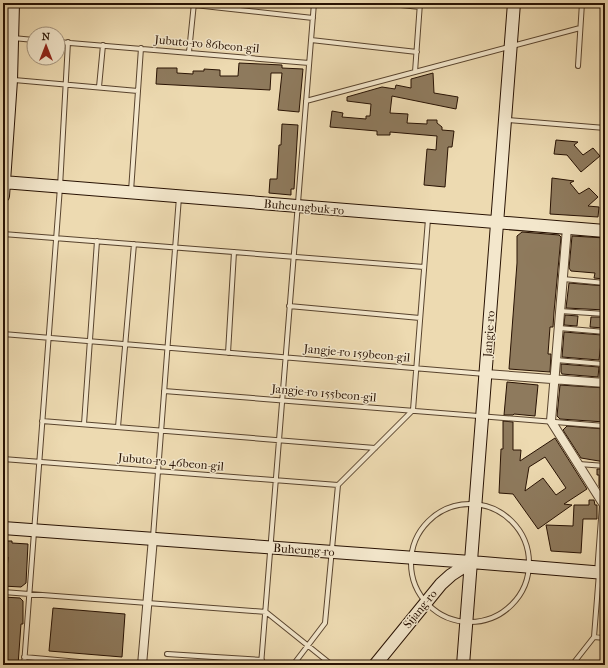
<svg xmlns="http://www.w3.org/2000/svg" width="608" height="668" viewBox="0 0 608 668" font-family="'IM FELL French Canon',serif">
  <rect width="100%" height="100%" fill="#eddab1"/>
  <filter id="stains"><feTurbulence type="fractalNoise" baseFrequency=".005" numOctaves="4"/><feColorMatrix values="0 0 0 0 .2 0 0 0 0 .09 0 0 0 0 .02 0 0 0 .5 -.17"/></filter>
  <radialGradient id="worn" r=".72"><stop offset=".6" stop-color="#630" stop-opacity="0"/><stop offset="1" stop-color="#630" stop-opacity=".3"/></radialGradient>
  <!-- building -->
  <path fill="#8e7a5d" stroke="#281203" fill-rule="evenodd" d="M 239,63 L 282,65 L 282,68 L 303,69 L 299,112 L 278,110 L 282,73 L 271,73 L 270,90 L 156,84 L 157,68 L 177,68 L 177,73 L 193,74 L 193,71 L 204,71 L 204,69 L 220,70 L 220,76 L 238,76 Z
    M 433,73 L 434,93 L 458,97 L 456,109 L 392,96 L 390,113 L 408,114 L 407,123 L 427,124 L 427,120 L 437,120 L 437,123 L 442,127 L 442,130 L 454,131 L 452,147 L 448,147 L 445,187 L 424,185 L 427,149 L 436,150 L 437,136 L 390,132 L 390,135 L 377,135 L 377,131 L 330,127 L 332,111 L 343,113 L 342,117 L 366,119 L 366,116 L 370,116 L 371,104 L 347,101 L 347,97 L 382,87 L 395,89 L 396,85 L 411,88 L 411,79 Z
    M 282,124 L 298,125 L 294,189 L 291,189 L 291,195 L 269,193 L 270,179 L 277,179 L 279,145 L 281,145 Z
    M 556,140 L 578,142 L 574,145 L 583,155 L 593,148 L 600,156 L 581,172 L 567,155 L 554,154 Z
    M 552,178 L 574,181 L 570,183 L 579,194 L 589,188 L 598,197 L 588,206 L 599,207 L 598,217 L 550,214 Z
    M 522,232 L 559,235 L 561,237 L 554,312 L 553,327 L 550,327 L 548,354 L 551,354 L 550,372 L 509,369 L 517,263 L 517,236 Z
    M 572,236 L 605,238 L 604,279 L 594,278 L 595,273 L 571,271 L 569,268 Z
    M 569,283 L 605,286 L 605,310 L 566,308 Z
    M 565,315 L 578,316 L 577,326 L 564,325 Z
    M 591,317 L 604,317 L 604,328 L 590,327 Z
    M 564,332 L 602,335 L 599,360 L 562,357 Z
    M 561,364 L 599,367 L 598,377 L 562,374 L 561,372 Z
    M 507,382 L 538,385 L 535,416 L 514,414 L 513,415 L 504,415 Z
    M 560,385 L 605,388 L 605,422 L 560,419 L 557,416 Z
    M 503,421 L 513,422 L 513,450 L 521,450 L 520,461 L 555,438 L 587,489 L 564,504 L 572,505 L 538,529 L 513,494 L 499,493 L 501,449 L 503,449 ZM 545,457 L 566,488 L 556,495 L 543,478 L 525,491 L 529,467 Z
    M 567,426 L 604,429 L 605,462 L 581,458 L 563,430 Z
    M 597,469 L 605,469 L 605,493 L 603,493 L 599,486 L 599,475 L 597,475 Z
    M 589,500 L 594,500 L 595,505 L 597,505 L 597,519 L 583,519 L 581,553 L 551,551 L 546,525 L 573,526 L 574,505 L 589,505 Z
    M 3,541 L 12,541 L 12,543 L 28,544 L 26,583 L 21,587 L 3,586 L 3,571 L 7,571 L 8,557 L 3,557 Z
    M 3,597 L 20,598 L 23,601 L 23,624 L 21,624 L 18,665 L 3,664 Z
    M 53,608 L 125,614 L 122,657 L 49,651 Z"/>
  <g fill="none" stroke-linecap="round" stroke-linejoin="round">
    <defs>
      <path id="lane" d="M 176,3 L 313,18
        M 382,3 L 420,7
        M 13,38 L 34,40
        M 311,40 L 417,52
        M 58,42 L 309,63
        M 189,52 L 194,3
        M 578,66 L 582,3
        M 415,72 L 420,3
        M 3,79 L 138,91
        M 99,87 L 103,45
        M 306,101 L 580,28
        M 507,120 L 605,128
        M 131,191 L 141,48
        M 3,234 L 424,267
        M 563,279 L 605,283
        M 289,306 L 420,318
        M 560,311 L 605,314
        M 559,328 L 605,332
        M 3,334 L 485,374
        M 228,353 L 234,252
        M 556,360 L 603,364
        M 601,383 L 605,336
        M 164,391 L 605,426
        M 42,421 L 375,448
        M 84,424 L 97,241
        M 118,427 L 134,244
        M 3,459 L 338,485
        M 579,464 L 605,466
        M411 563a59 59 0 1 1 118 0a59 59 0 1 1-118 0Z
        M 153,537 L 179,197
        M 3,592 L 266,612 L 332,665
        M 594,637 L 605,638
        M 167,654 L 262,660
        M 24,657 L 113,665
        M 24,665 L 60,187 L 68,42
        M 261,665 L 314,3
        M 293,665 L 325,623 L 338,485 L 413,410 L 428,219
        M 572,665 L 594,637 L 599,573"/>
      <path id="street" d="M 567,228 L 551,421 L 604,505 L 599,573
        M 486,374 L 605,383
        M 142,665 L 153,538"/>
      <path id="secondary" d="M 3,182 L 605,231
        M 3,196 L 11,80 L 13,3
        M 3,528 L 471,562 L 605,573
        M 375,665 L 441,584 L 451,575 L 471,562
        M 463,665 L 514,3"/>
    </defs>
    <!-- lane casing -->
    <use href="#lane" stroke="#59442e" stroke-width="6"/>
    <!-- street casing -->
    <use href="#street" stroke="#59442e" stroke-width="10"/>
    <!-- secondary casing -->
    <use href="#secondary" stroke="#281203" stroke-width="14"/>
    <!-- lane -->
    <use href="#lane" stroke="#f3e7cc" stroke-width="4"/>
    <!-- street -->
    <use href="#street" stroke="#f3e7cc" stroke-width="8"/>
    <!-- secondary -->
    <use href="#secondary" stroke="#f3e7cc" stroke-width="12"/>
  </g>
  <g text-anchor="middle" stroke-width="3" stroke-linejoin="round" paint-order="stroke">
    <!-- street labels -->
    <g font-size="12" fill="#281203" stroke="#f3e7cc">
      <text transform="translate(207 44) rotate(5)" y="4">Jubuto-ro 86beon-gil</text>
      <text transform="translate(304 207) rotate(5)" y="4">Buheungbuk-ro</text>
      <text transform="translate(489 334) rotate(-86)" y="4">Jangje-ro</text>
      <text transform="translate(357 353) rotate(5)" y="4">Jangje-ro 159beon-gil</text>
      <text transform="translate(324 393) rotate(5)" y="4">Jangje-ro 155beon-gil</text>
      <text transform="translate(171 462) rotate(5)" y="4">Jubuto-ro 46beon-gil</text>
      <text transform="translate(304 550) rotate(4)" y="4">Buheung-ro</text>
      <text transform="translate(420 609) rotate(-51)" y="4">Sijang-ro</text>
    </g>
  </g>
  <!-- margin -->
  <rect width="608" height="668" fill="none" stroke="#eddab1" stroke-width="16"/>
  <rect x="4" y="4" width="600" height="660" fill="none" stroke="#281203" stroke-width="2"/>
  <rect x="8" y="8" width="592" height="652" fill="none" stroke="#281203"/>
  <!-- north arrow -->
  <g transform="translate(46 46)"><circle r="19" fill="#f3e7cc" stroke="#a2927c"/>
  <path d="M0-3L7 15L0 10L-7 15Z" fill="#8f2418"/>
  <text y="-6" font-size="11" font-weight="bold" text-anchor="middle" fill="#281203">N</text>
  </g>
  <rect width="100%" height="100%" filter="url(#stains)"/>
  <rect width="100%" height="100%" fill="url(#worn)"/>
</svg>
